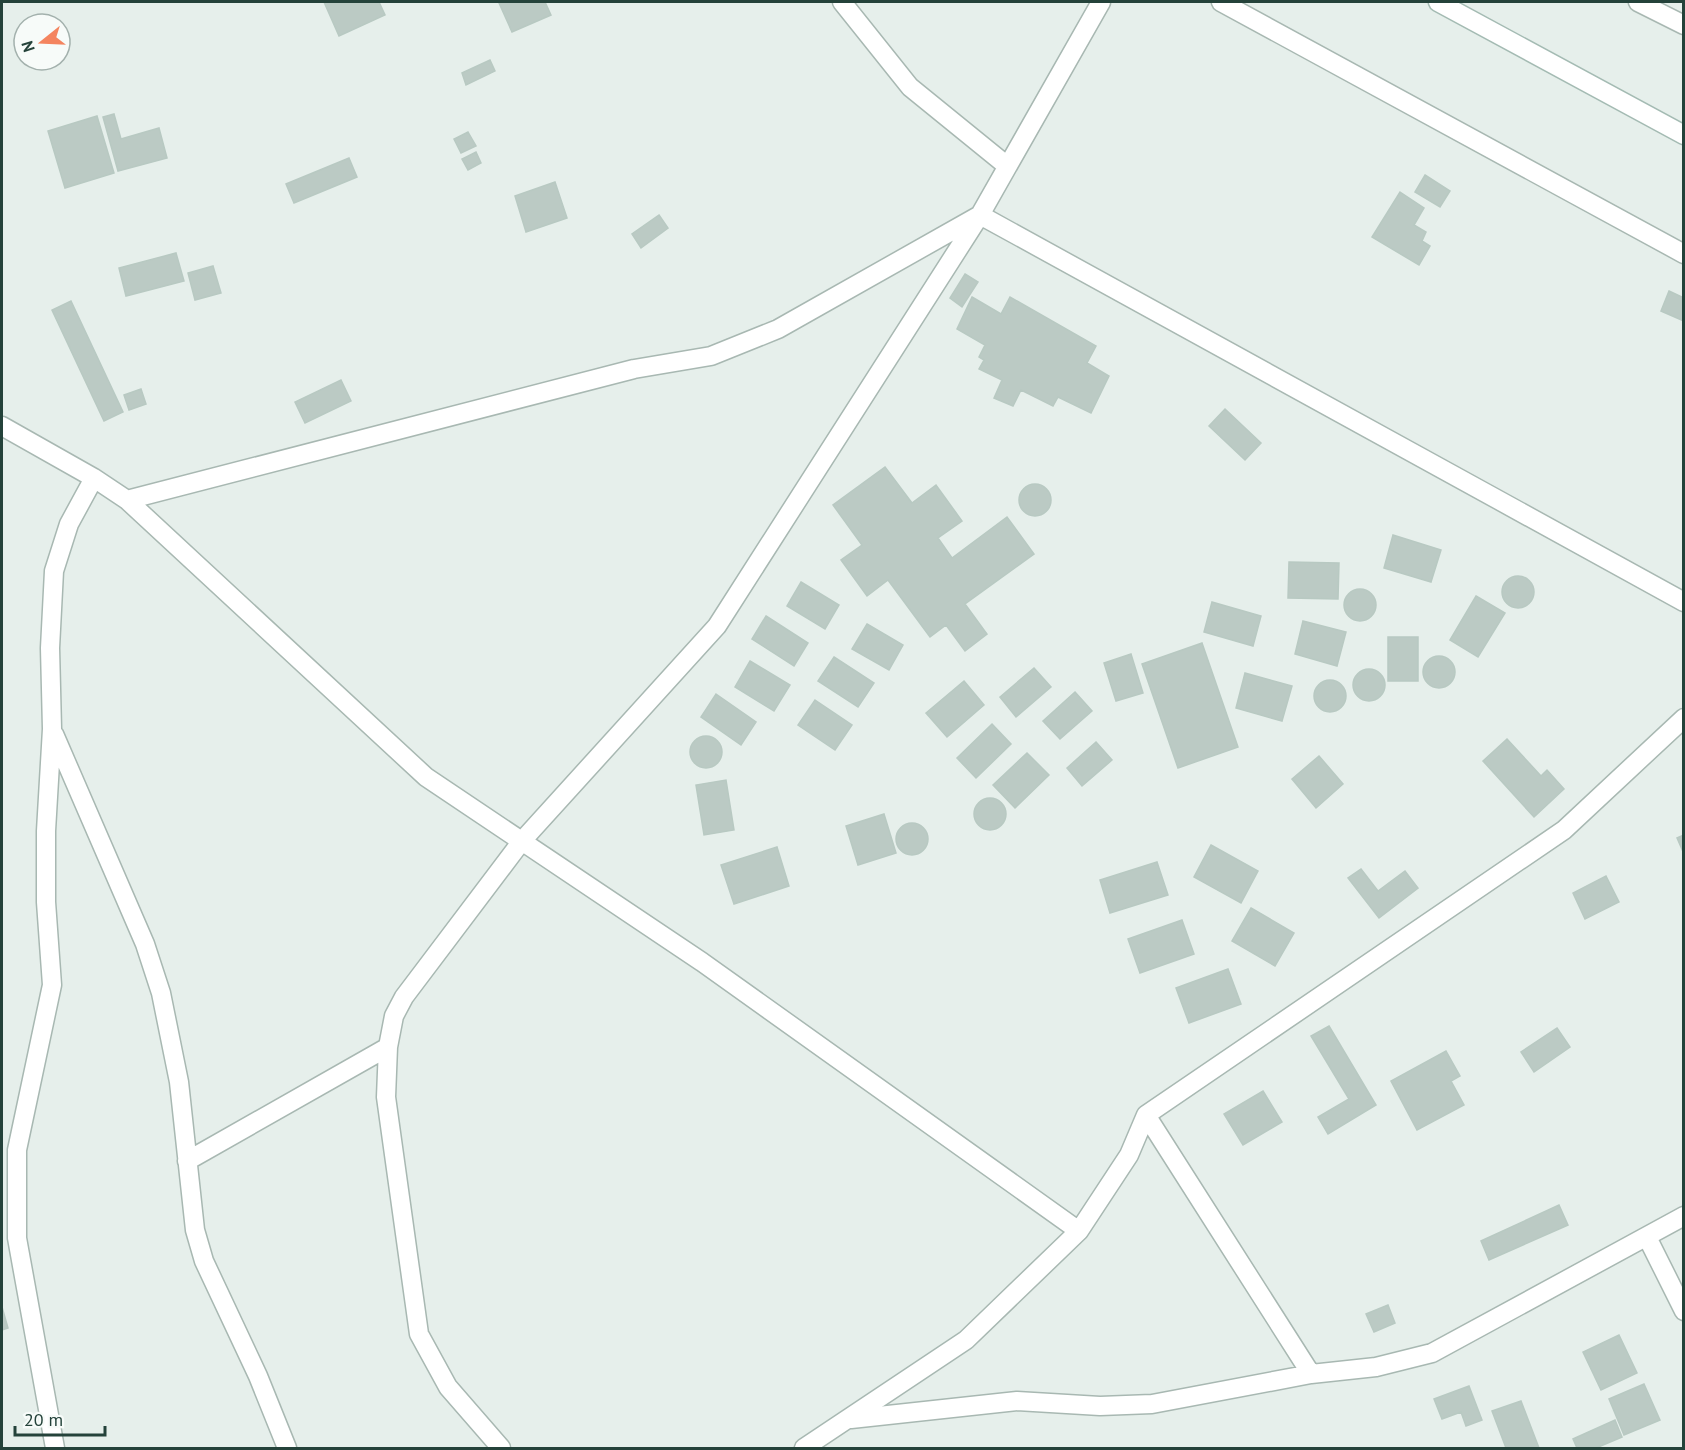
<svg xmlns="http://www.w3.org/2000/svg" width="1685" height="1450" viewBox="0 0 1685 1450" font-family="'PT Sans',sans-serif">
  <rect width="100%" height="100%" fill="#e6efeb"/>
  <!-- building -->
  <path fill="#bbcac4" stroke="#b8c9c2" stroke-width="1.5" d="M 324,2 L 379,2 L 385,15 L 339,36 Z
    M 502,2 L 545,2 L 551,15 L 512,32 L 499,3 Z
    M 490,60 L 495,71 L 466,85 L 462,73 Z
    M 114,114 L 121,139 L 159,128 L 167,158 L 118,171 L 103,117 Z
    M 97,116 L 114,173 L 65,188 L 48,131 Z
    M 468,132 L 476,146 L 461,153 L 454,139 Z
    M 476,152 L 481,163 L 468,170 L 462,159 Z
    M 349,158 L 357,177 L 294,203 L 286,184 Z
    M 1425,175 L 1450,191 L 1440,207 L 1415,192 Z
    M 555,182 L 567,218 L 526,232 L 515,196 Z
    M 1400,192 L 1424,208 L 1414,225 L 1426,232 L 1422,241 L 1430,246 L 1419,265 L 1372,237 Z
    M 659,215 L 668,228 L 641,248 L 632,234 Z
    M 176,253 L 184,281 L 126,296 L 119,268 Z
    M 213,266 L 221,293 L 195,300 L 188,273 Z
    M 965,274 L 978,282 L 962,307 L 950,298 Z
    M 1669,291 L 1684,298 L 1684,321 L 1661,311 Z
    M 972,297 L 1001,314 L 1010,297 L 1096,346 L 1087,363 L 1109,376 L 1091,413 L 1058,397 L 1053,406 L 1021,390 L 1013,406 L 994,398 L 1002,380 L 979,369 L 984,360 L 979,357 L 985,345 L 957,329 Z
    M 71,301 L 123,412 L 104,421 L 52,310 Z
    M 341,380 L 351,401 L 305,423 L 295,402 Z
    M 141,389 L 146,404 L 129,410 L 124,395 Z
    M 1225,409 L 1261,443 L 1245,460 L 1209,426 Z
    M 885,467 L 912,503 L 936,485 L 962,521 L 938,538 L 952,558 L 1007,517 L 1034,554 L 965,604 L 987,634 L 965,651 L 946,625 L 930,637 L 888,580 L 867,596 L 841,560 L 862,545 L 833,505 Z
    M1019 500a16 16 0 1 1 32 0a16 16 0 1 1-32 0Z
    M 1393,535 L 1441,550 L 1431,582 L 1384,568 Z
    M 1289,562 L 1339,563 L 1338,599 L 1288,598 Z
    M1502 592a16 16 0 1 1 32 0a16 16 0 1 1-32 0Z
    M 801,582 L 839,605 L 825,629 L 787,606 Z
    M1344 605a16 16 0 1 1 32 0a16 16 0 1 1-32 0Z
    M 1476,596 L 1505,613 L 1478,657 L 1450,640 Z
    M 1212,602 L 1261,616 L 1253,646 L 1204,632 Z
    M 766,616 L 808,643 L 794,666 L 752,639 Z
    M 1303,621 L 1346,632 L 1337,666 L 1295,654 Z
    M 867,624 L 903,645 L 889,670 L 852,649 Z
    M 1388,637 L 1418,637 L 1418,681 L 1388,681 Z
    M 1202,643 L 1238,747 L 1178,768 L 1142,664 Z
    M 1131,654 L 1143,693 L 1116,701 L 1104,663 Z
    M1423 672a16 16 0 1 1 32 0a16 16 0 1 1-32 0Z
    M 834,657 L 874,683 L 858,707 L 818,681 Z
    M 750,661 L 790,685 L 774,711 L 735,687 Z
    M 1034,668 L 1051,687 L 1016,717 L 1000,697 Z
    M1353 685a16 16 0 1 1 32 0a16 16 0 1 1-32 0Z
    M 1245,673 L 1292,686 L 1282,721 L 1236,708 Z
    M1314 696a16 16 0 1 1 32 0a16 16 0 1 1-32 0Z
    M 964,681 L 984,705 L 947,737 L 926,713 Z
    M 1075,692 L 1092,711 L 1060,739 L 1043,721 Z
    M 716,694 L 756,722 L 741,745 L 701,717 Z
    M 815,700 L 852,725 L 835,750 L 798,725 Z
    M 992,724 L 1011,744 L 976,778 L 957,758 Z
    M690 752a16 16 0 1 1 32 0a16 16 0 1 1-32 0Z
    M 1507,739 L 1541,776 L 1547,770 L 1564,789 L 1534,817 L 1483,761 Z
    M 1096,742 L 1112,760 L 1082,786 L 1067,768 Z
    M 1027,753 L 1049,775 L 1015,808 L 993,785 Z
    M 1319,756 L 1343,784 L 1316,808 L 1292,779 Z
    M 726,780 L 734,830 L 704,835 L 696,785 Z
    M974 814a16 16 0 1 1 32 0a16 16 0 1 1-32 0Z
    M 884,814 L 896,853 L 858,865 L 846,826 Z
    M896 839a16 16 0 1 1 32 0a16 16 0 1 1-32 0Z
    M 1684,835 L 1684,854 L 1677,838 Z
    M 1211,845 L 1258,871 L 1241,903 L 1194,877 Z
    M 777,847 L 789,886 L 734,904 L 721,865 Z
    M 1157,862 L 1168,895 L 1110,913 L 1100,880 Z
    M 1361,869 L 1378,891 L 1405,871 L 1418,888 L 1379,918 L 1348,878 Z
    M 1606,876 L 1619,902 L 1585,919 L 1573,893 Z
    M 1251,908 L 1294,933 L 1275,966 L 1232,941 Z
    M 1182,920 L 1194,954 L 1140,973 L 1128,939 Z
    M 1228,969 L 1241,1004 L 1189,1023 L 1176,988 Z
    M 1329,1026 L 1376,1105 L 1328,1134 L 1318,1117 L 1349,1099 L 1311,1036 Z
    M 1557,1028 L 1570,1047 L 1534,1072 L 1521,1052 Z
    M 1446,1051 L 1460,1076 L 1451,1081 L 1464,1105 L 1417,1130 L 1391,1081 Z
    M 1263,1091 L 1282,1122 L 1243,1145 L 1224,1114 Z
    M 1559,1205 L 1568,1225 L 1489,1260 L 1481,1241 Z
    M 1388,1305 L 1395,1323 L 1374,1332 L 1366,1314 Z
    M 2,1307 L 8,1328 L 2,1330 Z
    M 1619,1335 L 1637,1373 L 1601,1390 L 1583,1352 Z
    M 1644,1384 L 1660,1420 L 1624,1435 L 1609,1399 Z
    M 1469,1386 L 1482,1420 L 1466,1426 L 1461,1412 L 1442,1419 L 1434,1399 Z
    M 1521,1401 L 1539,1448 L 1506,1448 L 1492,1411 Z
    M 1615,1420 L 1622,1437 L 1596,1448 L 1577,1448 L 1573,1439 Z"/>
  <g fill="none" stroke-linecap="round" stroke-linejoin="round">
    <defs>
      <path id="minor" d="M 842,2 L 910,87 L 1006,165
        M 1221,2 L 1684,254
        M 1638,2 L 1684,25
        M 2,426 L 94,478 L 127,500 L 426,777 L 702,962 L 1079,1231
        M 127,500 L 634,369 L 711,356 L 778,329 L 980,215 L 1684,602
        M 54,734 L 145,944 L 161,993 L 179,1082 L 195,1230 L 204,1261 L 258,1376 L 287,1448
        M 1146,1115 L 1311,1374 L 1376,1367 L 1432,1353 L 1684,1216
        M 187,1161 L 388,1047
        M 1647,1237 L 1684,1311
        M 851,1419 L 1017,1401 L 1100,1406 L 1152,1404 L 1311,1374
        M 55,1448 L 17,1238 L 17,1150 L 52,985 L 46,902 L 46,831 L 52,729 L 50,648 L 54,571 L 69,524 L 94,478
        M 501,1448 L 448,1387 L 419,1334 L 386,1097 L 388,1047 L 394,1016 L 404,997 L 521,842 L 717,626 L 980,215 L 1101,2
        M 804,1448 L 966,1340 L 1079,1231 L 1129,1155 L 1146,1115 L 1564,830 L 1684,718"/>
      <path id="secondary" d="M 1438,2 L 1684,135"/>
    </defs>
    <!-- minor casing -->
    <use href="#minor" stroke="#a8b8b2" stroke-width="21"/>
    <!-- secondary casing -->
    <use href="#secondary" stroke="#a4bbb3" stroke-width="21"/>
    <!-- minor -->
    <use href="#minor" stroke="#fff" stroke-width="18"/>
    <!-- secondary -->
    <use href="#secondary" stroke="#fff" stroke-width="18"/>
  </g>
  <!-- border -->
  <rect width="1685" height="1450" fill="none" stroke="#24423a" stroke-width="6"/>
  <!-- north arrow -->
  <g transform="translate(42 42) rotate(252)"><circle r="28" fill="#f7fbf9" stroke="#a3b1ad" stroke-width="1.5"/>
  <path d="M0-4.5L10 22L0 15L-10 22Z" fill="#f4845f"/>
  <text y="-9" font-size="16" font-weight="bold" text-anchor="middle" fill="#24423a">N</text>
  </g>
  <!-- scale -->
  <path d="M15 1426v9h90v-9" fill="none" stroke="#24423a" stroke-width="3"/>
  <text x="24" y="1426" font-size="18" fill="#24423a" stroke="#f7fbf9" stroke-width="4.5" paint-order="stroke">20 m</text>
</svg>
